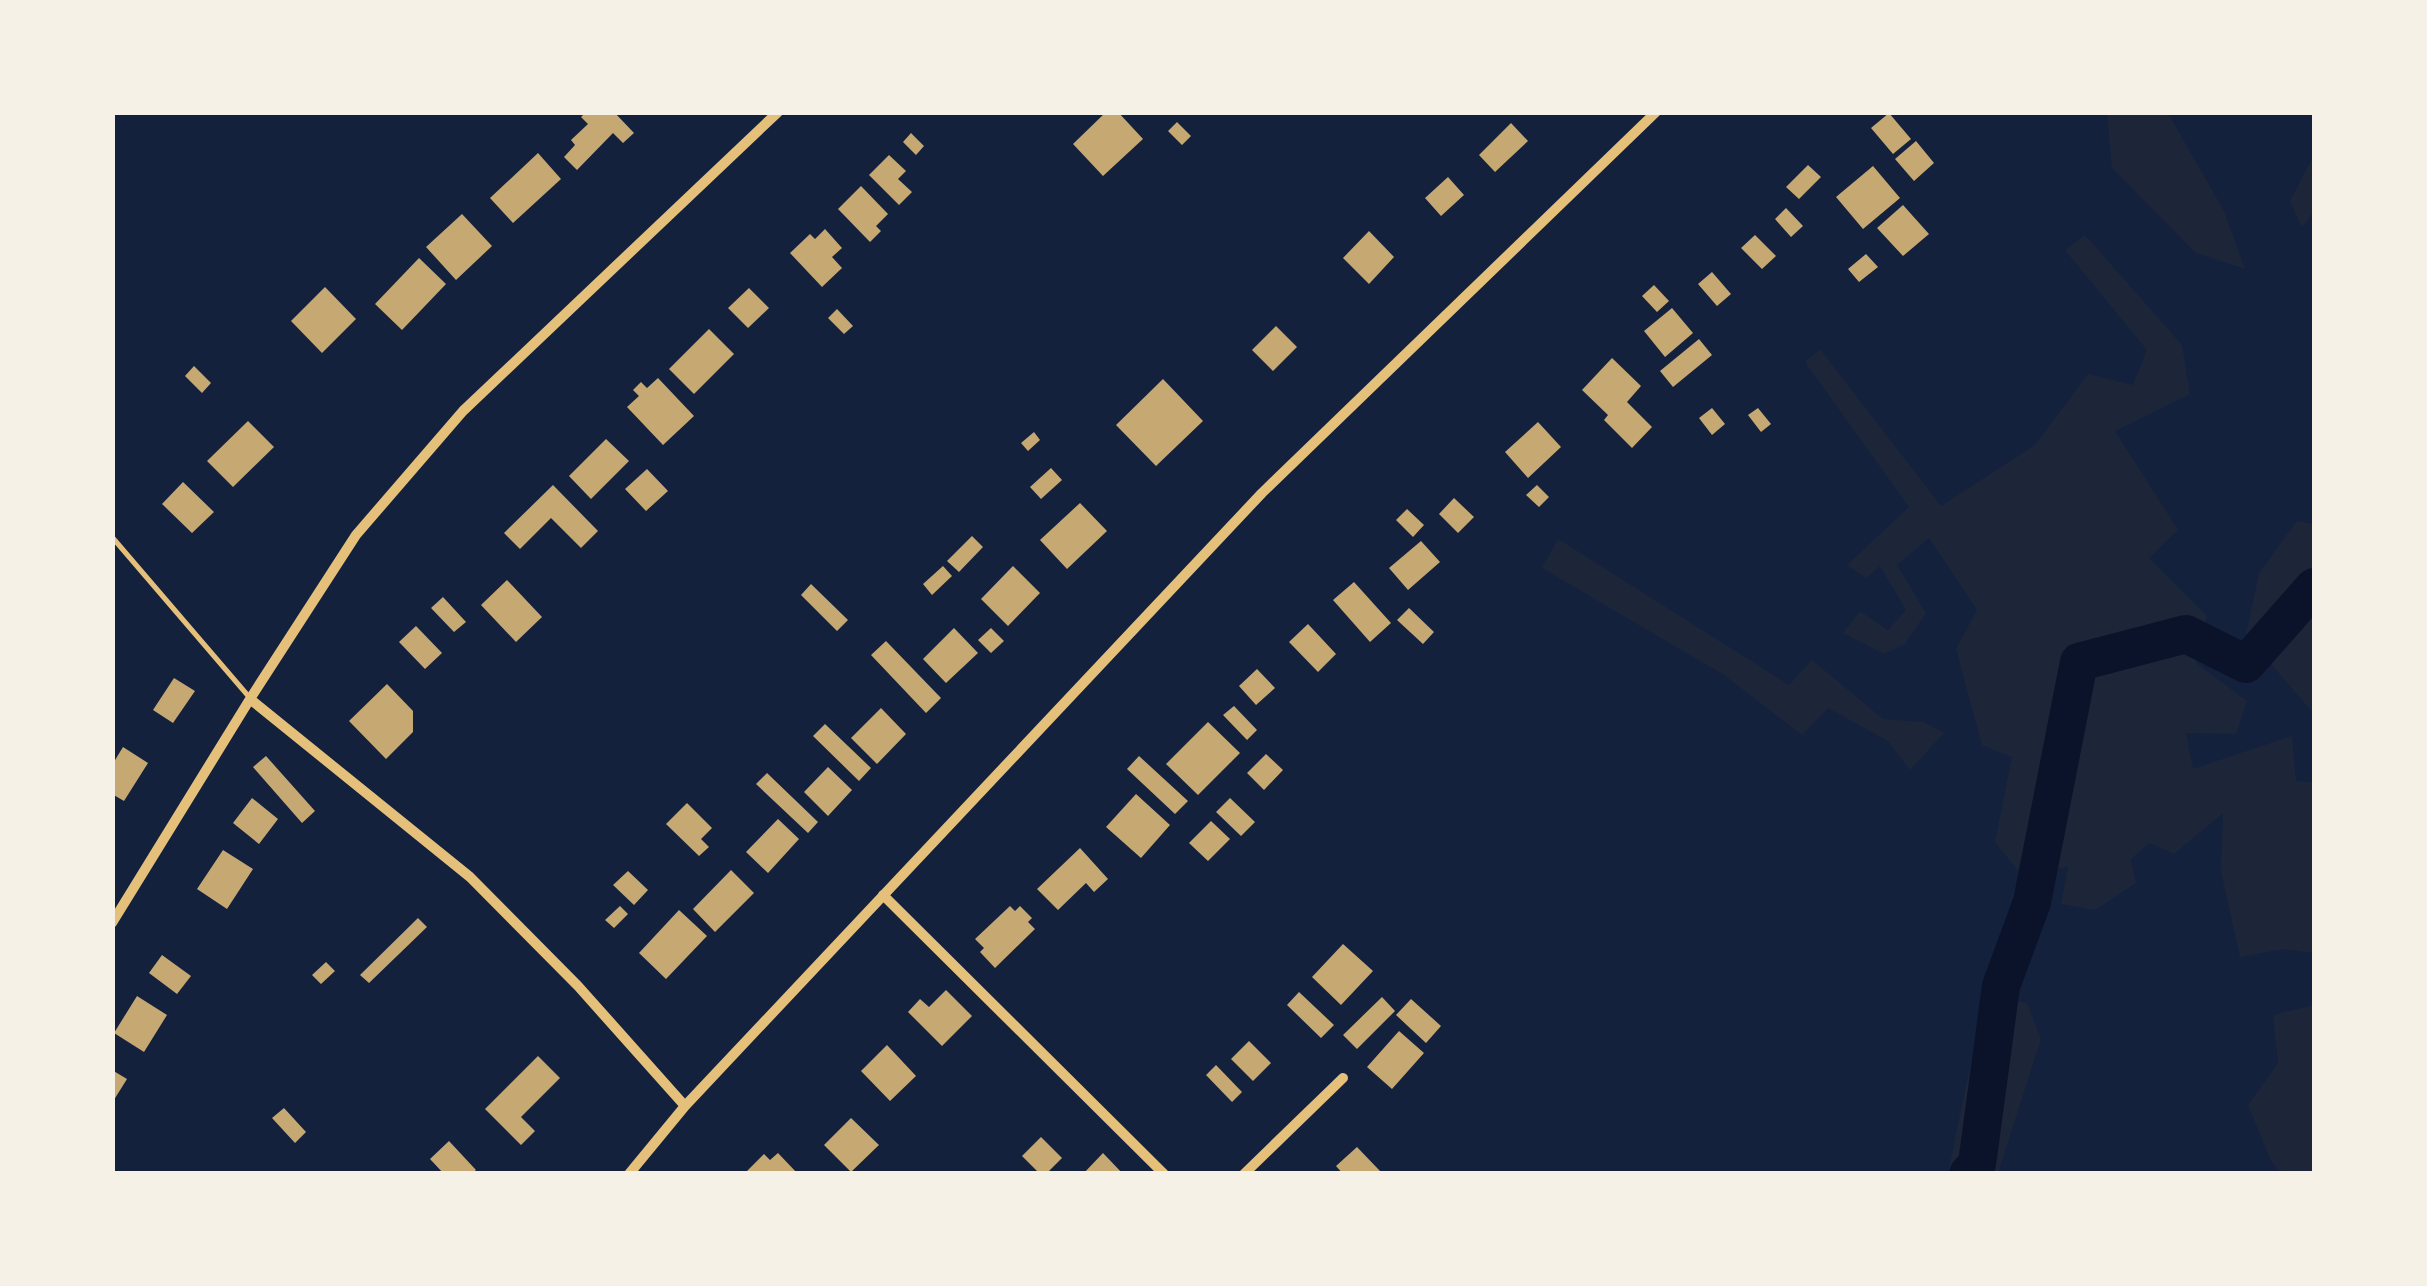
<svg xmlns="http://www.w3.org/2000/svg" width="2427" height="1286" viewBox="0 0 2427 1286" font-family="'Roboto Condensed',sans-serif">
  <rect width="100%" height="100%" fill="#14213d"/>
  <!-- green -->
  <path fill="#1d2539" d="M 2107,113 L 2168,113 L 2224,211 L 2245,269 L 2196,253 L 2112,168 Z
    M 2314,155 L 2314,211 L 2302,228 L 2290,201 Z
    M 2085,235 L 2182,345 L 2190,394 L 2115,431 L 2178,530 L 2149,558 L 2207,616 L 2196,663 L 2247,701 L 2236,734 L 2186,733 L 2193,769 L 2292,736 L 2296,781 L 2314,782 L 2314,953 L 2283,949 L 2240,957 L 2221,871 L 2223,813 L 2174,854 L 2149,843 L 2131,859 L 2136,883 L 2095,910 L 2061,904 L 2068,867 L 2020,873 L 1995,842 L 2012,757 L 1982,745 L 1956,649 L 1977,610 L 1929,538 L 1897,565 L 1926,613 L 1905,644 L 1884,654 L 1843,633 L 1860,611 L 1888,630 L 1906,610 L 1880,566 L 1866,578 L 1847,565 L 1909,507 L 1805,362 L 1820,349 L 1941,506 L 2035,445 L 2088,374 L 2133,385 L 2147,350 L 2065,250 Z
    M 2297,521 L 2314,524 L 2314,714 L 2246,635 L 2259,573 Z
    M 1558,539 L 1789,685 L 1812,660 L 1883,719 L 1924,722 L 1944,733 L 1910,770 L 1888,741 L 1828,708 L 1802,735 L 1724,675 L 1542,568 Z
    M 1985,994 L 2027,1003 L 2041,1039 L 1998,1173 L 1948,1173 Z
    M 2314,1005 L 2313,1173 L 2282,1173 L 2271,1161 L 2248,1105 L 2278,1063 L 2273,1015 Z"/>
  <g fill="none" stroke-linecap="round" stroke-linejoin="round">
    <!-- river -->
    <path stroke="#0b132b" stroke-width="38" d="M 1968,1174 L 1977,1164 L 2001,986 L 2032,902 L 2079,662 L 2186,634 L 2246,664 L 2314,587"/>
  </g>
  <!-- building -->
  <path fill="#c6a872" d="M 586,112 L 614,112 L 634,133 L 623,143 L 613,133 L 577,170 L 564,157 L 575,145 L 571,140 L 588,124 L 581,117 Z
    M 1106,112 L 1118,112 L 1143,139 L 1103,176 L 1073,144 Z
    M 1889,113 L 1911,139 L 1893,154 L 1871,128 Z
    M 1177,122 L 1191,136 L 1182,145 L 1168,131 Z
    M 1511,123 L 1528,141 L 1495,172 L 1479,155 Z
    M 911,133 L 924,146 L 916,155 L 903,142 Z
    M 1916,141 L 1934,163 L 1914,181 L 1895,159 Z
    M 538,153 L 561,179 L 513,223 L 490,198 Z
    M 889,155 L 906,171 L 898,179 L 912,192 L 899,205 L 869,175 Z
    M 1808,165 L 1821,177 L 1799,199 L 1786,187 Z
    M 1873,166 L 1900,198 L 1863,229 L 1836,197 Z
    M 1448,177 L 1464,195 L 1441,216 L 1425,198 Z
    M 861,186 L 888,214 L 876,226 L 881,231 L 870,242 L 838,209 Z
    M 1903,205 L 1929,234 L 1903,256 L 1877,228 Z
    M 1786,208 L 1803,226 L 1791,237 L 1775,219 Z
    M 462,214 L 492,246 L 456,280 L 426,247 Z
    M 825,229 L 842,248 L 832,257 L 842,268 L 822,287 L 790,253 L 810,234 L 815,239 Z
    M 1369,231 L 1394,257 L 1369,284 L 1343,258 Z
    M 1755,235 L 1776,256 L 1762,269 L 1741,248 Z
    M 1866,254 L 1878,267 L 1859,282 L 1848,269 Z
    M 419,258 L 446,284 L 402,330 L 375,304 Z
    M 1712,272 L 1731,294 L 1717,306 L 1698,284 Z
    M 1654,285 L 1669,301 L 1657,312 L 1642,296 Z
    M 325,287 L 356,319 L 322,353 L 291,321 Z
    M 749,288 L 769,308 L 748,328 L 728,308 Z
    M 1672,308 L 1693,333 L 1665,357 L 1644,331 Z
    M 837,309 L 853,326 L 844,334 L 828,318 Z
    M 1276,326 L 1297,347 L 1273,371 L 1252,350 Z
    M 709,329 L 734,354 L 694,394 L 669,369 Z
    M 1699,339 L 1712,355 L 1673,387 L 1660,371 Z
    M 1612,358 L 1641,386 L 1627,402 L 1652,427 L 1632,448 L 1604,420 L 1608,415 L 1582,390 Z
    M 194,366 L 211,383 L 202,393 L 185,376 Z
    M 658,378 L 694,416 L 663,445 L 627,407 L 639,396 L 633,390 L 641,382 L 647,388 Z
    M 1163,379 L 1203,421 L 1156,466 L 1116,425 Z
    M 1712,408 L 1725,424 L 1712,435 L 1699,418 Z
    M 1758,408 L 1771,424 L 1761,432 L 1748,415 Z
    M 248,421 L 274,447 L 233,487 L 207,461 Z
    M 1538,422 L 1561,447 L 1528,478 L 1505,452 Z
    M 1034,432 L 1040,440 L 1028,451 L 1021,443 Z
    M 606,439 L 629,461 L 591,499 L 569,476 Z
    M 1051,468 L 1062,480 L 1041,499 L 1030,487 Z
    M 647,469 L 668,491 L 646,511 L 625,489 Z
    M 183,482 L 214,512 L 192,533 L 162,504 Z
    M 553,485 L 598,531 L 581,548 L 551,518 L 520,549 L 504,533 Z
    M 1537,485 L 1549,497 L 1539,507 L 1526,495 Z
    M 1454,498 L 1474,517 L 1458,533 L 1439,514 Z
    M 1080,503 L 1107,531 L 1067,569 L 1040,540 Z
    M 1407,509 L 1424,525 L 1413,537 L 1396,520 Z
    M 972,536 L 983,547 L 959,572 L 947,561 Z
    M 1421,541 L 1440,562 L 1408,590 L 1389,568 Z
    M 943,566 L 952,576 L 932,595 L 923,584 Z
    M 1013,566 L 1040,593 L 1008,626 L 981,599 Z
    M 507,580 L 542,617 L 516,642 L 481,605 Z
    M 1354,582 L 1391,623 L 1370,642 L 1333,600 Z
    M 811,584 L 848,620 L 837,631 L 801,595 Z
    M 443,597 L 466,622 L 454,632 L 431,608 Z
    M 1409,608 L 1434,632 L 1423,644 L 1397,620 Z
    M 1308,624 L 1336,654 L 1318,672 L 1289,642 Z
    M 416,626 L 442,653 L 425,669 L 399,642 Z
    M 954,628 L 978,653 L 946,683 L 923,659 Z
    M 991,628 L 1004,641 L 991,653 L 978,640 Z
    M 886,641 L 941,698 L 926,713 L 871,655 Z
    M 1257,669 L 1275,688 L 1256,705 L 1239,686 Z
    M 174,678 L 195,691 L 173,723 L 153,710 Z
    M 387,684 L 413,711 L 413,732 L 386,759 L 349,721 Z
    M 1234,706 L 1257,730 L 1247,740 L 1223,715 Z
    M 881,708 L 906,734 L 877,764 L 851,738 Z
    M 1208,722 L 1240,753 L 1198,795 L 1166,764 Z
    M 825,724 L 871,768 L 859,781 L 813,736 Z
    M 123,747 L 148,763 L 124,801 L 112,794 L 112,765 Z
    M 1266,754 L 1283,770 L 1264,790 L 1247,773 Z
    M 266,756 L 315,811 L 302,823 L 253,767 Z
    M 1139,756 L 1188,801 L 1175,814 L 1127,769 Z
    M 828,767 L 852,790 L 828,816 L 804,792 Z
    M 767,773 L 818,822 L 808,833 L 756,784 Z
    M 1136,794 L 1170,825 L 1141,858 L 1106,827 Z
    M 252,798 L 278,819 L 259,844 L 233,823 Z
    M 1230,798 L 1255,822 L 1241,836 L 1216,812 Z
    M 687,803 L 712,828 L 701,839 L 709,847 L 699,856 L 666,824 Z
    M 778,819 L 799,839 L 768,873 L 746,852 Z
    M 1211,821 L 1230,839 L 1208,861 L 1189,843 Z
    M 1080,848 L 1108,879 L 1094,892 L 1086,883 L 1058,910 L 1037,889 Z
    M 223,850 L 253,869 L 227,909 L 197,889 Z
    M 731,870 L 754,893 L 715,932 L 693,909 Z
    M 628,871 L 648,890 L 634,905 L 613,885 Z
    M 620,906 L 628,914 L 614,928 L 605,920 Z
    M 1010,906 L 1015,911 L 1020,906 L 1032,918 L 1028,922 L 1035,929 L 995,968 L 980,952 L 984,948 L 975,939 Z
    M 679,910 L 707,936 L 666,979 L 639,953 Z
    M 418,918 L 427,927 L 369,983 L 360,975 Z
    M 1343,944 L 1373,971 L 1341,1005 L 1312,977 Z
    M 162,955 L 191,976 L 177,994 L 149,973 Z
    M 326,962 L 335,971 L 321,984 L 312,975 Z
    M 946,990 L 972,1016 L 942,1046 L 908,1012 L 920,999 L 929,1007 Z
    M 1299,992 L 1334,1025 L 1321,1038 L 1287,1005 Z
    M 137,996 L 167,1015 L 144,1052 L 114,1033 Z
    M 1382,997 L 1395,1011 L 1357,1049 L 1343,1035 Z
    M 1411,999 L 1441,1026 L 1426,1043 L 1396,1015 Z
    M 1399,1031 L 1424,1053 L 1392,1089 L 1367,1067 Z
    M 1249,1041 L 1271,1063 L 1253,1081 L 1231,1059 Z
    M 887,1045 L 916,1076 L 890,1101 L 861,1071 Z
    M 538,1056 L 560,1078 L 521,1117 L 535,1131 L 521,1145 L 485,1109 Z
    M 1216,1065 L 1242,1092 L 1232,1102 L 1206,1075 Z
    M 112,1070 L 127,1079 L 112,1103 Z
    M 284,1108 L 306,1132 L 295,1143 L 272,1118 Z
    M 851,1118 L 879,1145 L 851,1172 L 824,1145 Z
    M 1041,1137 L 1062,1158 L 1046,1174 L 1040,1174 L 1022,1156 Z
    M 449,1141 L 476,1170 L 471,1174 L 444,1174 L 430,1159 Z
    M 1357,1147 L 1380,1171 L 1377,1174 L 1343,1174 L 1336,1166 Z
    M 778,1153 L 798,1174 L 744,1174 L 764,1154 L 770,1160 Z
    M 1103,1153 L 1123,1174 L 1083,1174 Z"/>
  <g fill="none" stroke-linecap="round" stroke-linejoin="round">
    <!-- service -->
    <path stroke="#e5c07b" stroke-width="5" d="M 112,537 L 250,698"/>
    <!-- minor -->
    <path stroke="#e5c07b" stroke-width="10" d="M 250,699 L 470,877 L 578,986 L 685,1106
      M 883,895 L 1164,1174
      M 112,923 L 250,699 L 356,535 L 463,411 L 778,112
      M 629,1174 L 685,1106 L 1262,493 L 1656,112
      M 1244,1174 L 1343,1078"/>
  </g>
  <!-- border -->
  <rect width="2427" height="1286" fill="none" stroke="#f6f1e7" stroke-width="230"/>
</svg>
